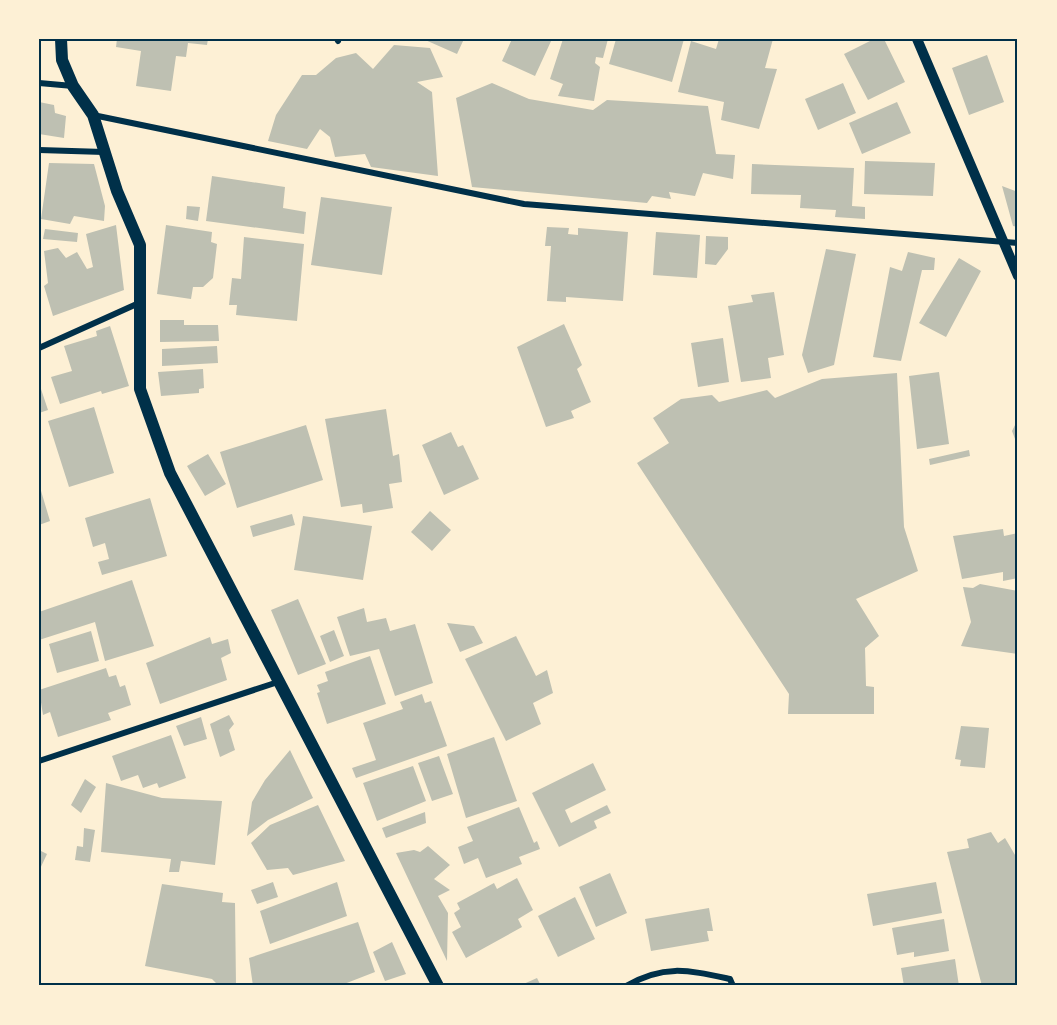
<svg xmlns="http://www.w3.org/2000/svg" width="1057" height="1025" viewBox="0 0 1057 1025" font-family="Ubuntu,sans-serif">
  <rect width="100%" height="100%" fill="#fdf0d5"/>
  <!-- building -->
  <path fill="#bec0b2" d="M 117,39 L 208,39 L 207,45 L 188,43 L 186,57 L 176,56 L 171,91 L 136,86 L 141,51 L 116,47 Z
    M 423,39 L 464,39 L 457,54 Z
    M 512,39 L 552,39 L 535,76 L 502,61 Z
    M 563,39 L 608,39 L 603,58 L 596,57 L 595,63 L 600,67 L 594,101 L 558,96 L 563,84 L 550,79 Z
    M 616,39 L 684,39 L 672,82 L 609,64 Z
    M 719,39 L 773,39 L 765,68 L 777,69 L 759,129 L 721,120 L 724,102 L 678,92 L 691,41 L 716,49 Z
    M 874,39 L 884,39 L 905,82 L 868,100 L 844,54 Z
    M 394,45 L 430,48 L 443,77 L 417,82 L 432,92 L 438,176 L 371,167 L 365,154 L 335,157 L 330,137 L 320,129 L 307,149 L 268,141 L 276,115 L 302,75 L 316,75 L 336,58 L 356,53 L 373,69 Z
    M 987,55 L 1004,102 L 969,115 L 952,68 Z
    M 492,83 L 529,99 L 593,110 L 607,100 L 708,106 L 716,154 L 735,155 L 733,179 L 703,173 L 695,196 L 669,192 L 671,199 L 652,196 L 647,203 L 472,187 L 456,98 Z
    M 843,83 L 856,113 L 818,130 L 805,99 Z
    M 39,102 L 54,105 L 55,113 L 66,116 L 64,138 L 39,134 Z
    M 897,102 L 911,133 L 862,154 L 849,123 Z
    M 865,161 L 935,163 L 933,196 L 864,194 Z
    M 49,163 L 94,164 L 105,206 L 104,221 L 74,216 L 70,224 L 41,219 Z
    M 752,164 L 854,168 L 852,206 L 865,207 L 865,219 L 835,217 L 836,210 L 800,208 L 801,195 L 751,194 Z
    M 212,176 L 285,187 L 283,208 L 306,212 L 304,234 L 206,221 Z
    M 1002,186 L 1018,192 L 1018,227 L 1013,226 Z
    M 321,197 L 392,207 L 382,275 L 311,265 Z
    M 187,206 L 200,207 L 198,221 L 186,219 Z
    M 116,225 L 124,290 L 53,316 L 44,286 L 48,283 L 44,251 L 58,248 L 66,258 L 77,252 L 87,269 L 93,267 L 86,234 Z
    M 166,225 L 212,232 L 211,242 L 217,244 L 213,278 L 203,287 L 193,287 L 191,299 L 157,294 Z
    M 547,227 L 569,228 L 568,234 L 578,235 L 578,228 L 628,232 L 623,301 L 566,297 L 566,302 L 547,301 L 551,246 L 545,246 Z
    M 45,229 L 78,233 L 77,242 L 43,239 Z
    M 656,232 L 700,235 L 697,278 L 653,275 Z
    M 706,236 L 728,237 L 728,249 L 716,265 L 705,264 Z
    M 244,237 L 304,244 L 297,321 L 236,315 L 237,305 L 229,305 L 232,278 L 241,279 Z
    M 826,249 L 856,254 L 834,365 L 808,373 L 802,355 Z
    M 908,252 L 935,258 L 934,270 L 922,270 L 901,361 L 873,357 L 890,267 L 902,271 Z
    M 959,258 L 981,271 L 946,337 L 919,323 Z
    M 774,292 L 784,355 L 768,358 L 771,378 L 741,382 L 728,306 L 753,302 L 751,295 Z
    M 160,320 L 184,320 L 184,325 L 218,325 L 219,341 L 160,342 Z
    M 564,324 L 582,365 L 577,369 L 591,402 L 571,411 L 574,418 L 546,427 L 517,347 Z
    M 110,326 L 129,386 L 102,394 L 101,391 L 60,404 L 51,377 L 72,371 L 64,346 L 97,336 L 96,331 Z
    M 723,338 L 729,382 L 698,387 L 691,343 Z
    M 217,346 L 218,363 L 162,366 L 162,349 Z
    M 203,369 L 204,388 L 199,389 L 199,393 L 161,396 L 158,372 Z
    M 939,372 L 949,444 L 917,449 L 909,376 Z
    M 897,373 L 904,527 L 918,571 L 856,599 L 879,636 L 865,648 L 866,686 L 874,687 L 874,714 L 788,714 L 789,694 L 637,463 L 669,443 L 653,418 L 681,399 L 712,395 L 719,402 L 767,390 L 775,398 L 822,379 Z
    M 39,383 L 48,410 L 39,413 Z
    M 94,407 L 114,473 L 69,487 L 48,421 Z
    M 386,409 L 393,456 L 399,454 L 402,482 L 389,484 L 393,508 L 363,513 L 362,504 L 341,507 L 325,419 Z
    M 1018,419 L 1018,447 L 1012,431 Z
    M 306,425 L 323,480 L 237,508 L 220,452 Z
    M 451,432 L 458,447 L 463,445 L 479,479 L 444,495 L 422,445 Z
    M 969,450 L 970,456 L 930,465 L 929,459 Z
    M 208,454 L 226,484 L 205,496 L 187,466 Z
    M 39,484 L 50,521 L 39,525 Z
    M 150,498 L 167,556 L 102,575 L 98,562 L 109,559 L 105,543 L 93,547 L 85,518 Z
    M 430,511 L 451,530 L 432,551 L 411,532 Z
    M 292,514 L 295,525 L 253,537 L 250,526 Z
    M 303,516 L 372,526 L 363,580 L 294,570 Z
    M 1003,529 L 1004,536 L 1018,533 L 1018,578 L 1003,581 L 1003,572 L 962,579 L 953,536 Z
    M 132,580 L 154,646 L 105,661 L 95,622 L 39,640 L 39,612 Z
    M 980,584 L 1018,591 L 1018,654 L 961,646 L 971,622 L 963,587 L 973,588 Z
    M 298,599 L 326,664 L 298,675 L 271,610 Z
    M 364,608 L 367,622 L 386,618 L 390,631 L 415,624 L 433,683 L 395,696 L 379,649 L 350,656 L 337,617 Z
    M 447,623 L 474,626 L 483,643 L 460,652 Z
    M 334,630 L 344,656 L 330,662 L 320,636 Z
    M 91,631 L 99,661 L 57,673 L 49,644 Z
    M 516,636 L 536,676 L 547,670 L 553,693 L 533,703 L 541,724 L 506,741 L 465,659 Z
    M 210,637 L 212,644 L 228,639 L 231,653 L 221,658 L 227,680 L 160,704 L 146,663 Z
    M 370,656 L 386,704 L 327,724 L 317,693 L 320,692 L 317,685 L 328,681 L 325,672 Z
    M 106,668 L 109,677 L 116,675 L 120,687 L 125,685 L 131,705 L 108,713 L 111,720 L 58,737 L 50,712 L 43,715 L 39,690 Z
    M 422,694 L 425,703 L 431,701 L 447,746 L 356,778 L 352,768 L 376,760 L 363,723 L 403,709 L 400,702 Z
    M 229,715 L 234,724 L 229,730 L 235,750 L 220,757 L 210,724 Z
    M 201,717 L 207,739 L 184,746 L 176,726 Z
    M 961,726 L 989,728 L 985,768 L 960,766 L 961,760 L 955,759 Z
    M 171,735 L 186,778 L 159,788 L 157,783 L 143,788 L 138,775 L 121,781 L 112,756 Z
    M 494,737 L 517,801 L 466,818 L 447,754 Z
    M 290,750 L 313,798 L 268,820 L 247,836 L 252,802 L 265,780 Z
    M 439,756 L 453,794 L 432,801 L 418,763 Z
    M 593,763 L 606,790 L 565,810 L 571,823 L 607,805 L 611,813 L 594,821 L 597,828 L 559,847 L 532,793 Z
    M 413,766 L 426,801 L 377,821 L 363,783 Z
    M 85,779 L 96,787 L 81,813 L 71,805 Z
    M 106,783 L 162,798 L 222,801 L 215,865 L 181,861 L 179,872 L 169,872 L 171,859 L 101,852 Z
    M 318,805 L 345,861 L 293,875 L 288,868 L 267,870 L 251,843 L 270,825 Z
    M 519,807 L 534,843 L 537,841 L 540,849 L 519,857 L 522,864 L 486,878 L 478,858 L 464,864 L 458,847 L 473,841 L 467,827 Z
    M 425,812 L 426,823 L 386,838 L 382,828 Z
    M 84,828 L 95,830 L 90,862 L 75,860 L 77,846 L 83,847 Z
    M 991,832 L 998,843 L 1005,838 L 1018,860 L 1018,986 L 982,986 L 947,852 L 969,848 L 967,839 Z
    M 428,846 L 450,865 L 434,879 L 450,890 L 438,896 L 448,913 L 447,961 L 396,853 L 414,850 L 420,852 Z
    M 39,850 L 47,854 L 39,871 Z
    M 610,873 L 627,913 L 596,927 L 579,887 Z
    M 517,878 L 533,910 L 518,919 L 522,927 L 466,958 L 452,932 L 461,927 L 454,913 L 460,909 L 457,903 L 494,883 L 497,889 Z
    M 273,882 L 278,897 L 257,904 L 251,890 Z
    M 337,882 L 347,916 L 270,944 L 260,911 Z
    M 936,882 L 942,913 L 873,926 L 867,894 Z
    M 162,884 L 223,893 L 222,902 L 235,903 L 236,986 L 219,986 L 212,979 L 145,966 Z
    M 575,897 L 595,939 L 558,957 L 538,916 Z
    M 709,908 L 713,931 L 707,931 L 709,941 L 651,951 L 645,919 Z
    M 944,919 L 949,951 L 914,957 L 914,952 L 897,955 L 892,928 Z
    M 358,922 L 375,972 L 339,986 L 253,986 L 249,958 Z
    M 392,942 L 406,974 L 385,981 L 373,952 Z
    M 955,959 L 959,986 L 904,986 L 901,968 Z
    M 537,978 L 541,986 L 519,986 Z"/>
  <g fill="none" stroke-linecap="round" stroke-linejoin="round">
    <!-- minor -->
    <path stroke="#003049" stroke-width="6" d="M 337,39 L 338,41
      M 39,83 L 73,86
      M 93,115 L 524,204 L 1018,243
      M 39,150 L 104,152
      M 39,348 L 139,303
      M 39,761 L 278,682
      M 626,986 C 664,964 688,970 730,979 L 733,986"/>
    <!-- tertiary -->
    <path stroke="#003049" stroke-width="10" d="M 917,39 L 1018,276"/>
    <!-- secondary -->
    <path stroke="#003049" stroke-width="12" d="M 61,39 L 62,60 L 73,86 L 93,115 L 117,191 L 140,245 L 140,389 L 170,473 L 438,986"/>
  </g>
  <!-- border -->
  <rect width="1057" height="1025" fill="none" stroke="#fdf0d5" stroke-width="81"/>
  <rect x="40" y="40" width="976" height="944" fill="none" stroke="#003049" stroke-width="2"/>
</svg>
